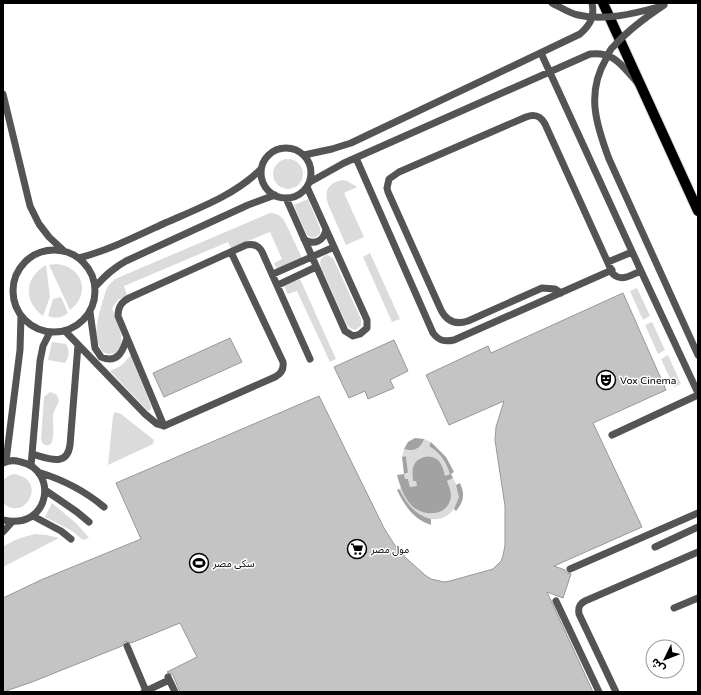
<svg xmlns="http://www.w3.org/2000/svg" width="701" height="695" viewBox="0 0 701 695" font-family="'Varela Round','Noto Sans Arabic',sans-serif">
  <rect width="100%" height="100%" fill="#fff"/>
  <!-- green -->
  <path fill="#dbdbdb" d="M273 174a15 15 0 1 1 30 0a15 15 0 1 1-30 0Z
    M 342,180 L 347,181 L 357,187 L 344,193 L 364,237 L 346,245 C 342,237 339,228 335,220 C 328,204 317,186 342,180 Z
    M 308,199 L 320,228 L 320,234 L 314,238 L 308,236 L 306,233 L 294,205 Z
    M 270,213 C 276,213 280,215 284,220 L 302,258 L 277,269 L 274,263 L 282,259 L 270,232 L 231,248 L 228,242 L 124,286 L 127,295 L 118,300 L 112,308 C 116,320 129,343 115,353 C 111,355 107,354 103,352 C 89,334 101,310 106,290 L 108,286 L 115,279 Z
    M 370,253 L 400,319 L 392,322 L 363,257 Z
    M 327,255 L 333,258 L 361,319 L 361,326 L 355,330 L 352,329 L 347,325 L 321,267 C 319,261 321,257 327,255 Z
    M 56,264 C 82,266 92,293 70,310 L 49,265 Z
    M 46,265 L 50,297 L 43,316 C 23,301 24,278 46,265 Z
    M 300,279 L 336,359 L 330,362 L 297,291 L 288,294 L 284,286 Z
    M 637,288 L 650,316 L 643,320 L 630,291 Z
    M 61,297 L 68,313 C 62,318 56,319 48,316 L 53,299 Z
    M 652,322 L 665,350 L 658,354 L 645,325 Z
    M 52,342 L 66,344 C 70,351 69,357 65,363 L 48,360 Z
    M 131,355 L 151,406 L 151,409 L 149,411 L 147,410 L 110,371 L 122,365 Z
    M 668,355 L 681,384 L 674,387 L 661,359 Z
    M 50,392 L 56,394 L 59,400 C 58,405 54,410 53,415 C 52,423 58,452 43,444 L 41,439 L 44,397 Z
    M 115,412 L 121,414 L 154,440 L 153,444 L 108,465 L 113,416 Z
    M 424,439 L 431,442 L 429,446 C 442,455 445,460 451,474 L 445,476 C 441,464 435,453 420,458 L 413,481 L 416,480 L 417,486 L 410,487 L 408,479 L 405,479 L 404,474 L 408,474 L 406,456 L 402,457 L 404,449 C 413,452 421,449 424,439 Z
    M 15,474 C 49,481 24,523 3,503 L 3,480 L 10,475 Z
    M 453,478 C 456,484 459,489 459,496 C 459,501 456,505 453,510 C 443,523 427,521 415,512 C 407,506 403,497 399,489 L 401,487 C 408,501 417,512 433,514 C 451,504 454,501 447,481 Z
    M 52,503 L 77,524 L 89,538 L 83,540 L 72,531 L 45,517 Z
    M 35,534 L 47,535 L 59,538 L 3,567 L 3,547 C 13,540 23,537 35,534 Z"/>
  <!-- water -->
  <path fill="#a2a2a2" d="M 415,438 L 424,439 C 421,449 413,452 404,449 L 408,442 Z
    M 431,442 L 446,457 L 454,472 L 451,474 L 453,478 L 447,481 C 449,486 451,491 451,496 C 449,516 425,518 412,506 C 404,498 400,486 397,475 L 404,474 L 402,457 L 406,456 L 408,473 L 404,474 L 405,479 L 408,479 L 410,487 L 417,486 L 416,481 L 413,481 C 413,477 412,472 413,468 C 416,456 431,453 439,461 C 442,465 444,471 445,476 L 450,474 C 446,461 440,453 429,446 Z
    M 460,483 C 465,494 464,502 456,511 L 454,509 L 459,497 L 456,485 Z
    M 399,489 C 407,504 415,515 431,519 L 431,525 C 413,519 405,506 397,490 Z"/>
  <!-- building -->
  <path fill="#c4c4c4" stroke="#989898" d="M 623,293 L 666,390 L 593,423 L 642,527 L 554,566 L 565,570 L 567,573 L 571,574 L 563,598 L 547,592 L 593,692 L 180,692 L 173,675 L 167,672 L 197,657 L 180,623 L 131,643 L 125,641 L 122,646 L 32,682 L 3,692 L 3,598 L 43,579 L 141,539 L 116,483 L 319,396 L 384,528 L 394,544 L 406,558 L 425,575 L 431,579 L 444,582 L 450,581 L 493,569 L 501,561 L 503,556 L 505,545 L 505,506 L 495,440 L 496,427 L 504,401 L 449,425 L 426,375 L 488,346 L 491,353 Z
    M 230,338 L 242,362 L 164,397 L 153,373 Z
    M 394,340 L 408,371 L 390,380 L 394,388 L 368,399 L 365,391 L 349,398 L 334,367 Z"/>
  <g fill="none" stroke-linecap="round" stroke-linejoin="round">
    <defs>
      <path id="primary" d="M 603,3 L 698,211"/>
    </defs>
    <!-- primary casing -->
    <use href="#primary" stroke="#dbdbdb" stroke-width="12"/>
    <!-- lane -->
    <path stroke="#545454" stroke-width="7" d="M 541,53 L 641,271 L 698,393
      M 3,94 L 30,206 L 39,224 L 49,237 L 63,250
      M261 173a25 25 0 1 1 50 0a25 25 0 1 1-50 0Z
      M 304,155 L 332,149 L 351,143 L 580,34 C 590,25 595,17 592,3
      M 356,158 L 433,333 C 439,341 445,342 454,340 L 612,270
      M 310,182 L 344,163 L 590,54 C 614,51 622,66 637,82
      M 286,198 L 345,331 L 353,336 L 360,334 L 367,328 L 367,320 L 307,187
      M 304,239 C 314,246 324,241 326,229
      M13 291a41 41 0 1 1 82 0a41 41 0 1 1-82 0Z
      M 79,258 C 109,250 137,236 165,223 C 199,208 235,195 261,169
      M 608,262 L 632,252
      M 273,274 L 334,247
      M 278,285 L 316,267
      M 95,287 C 105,276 113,268 126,261 L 248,205 L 275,195
      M 561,293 L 555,289 L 542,288 L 468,321 C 456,325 447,322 441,310 L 388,192 L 387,188 L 389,179 L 399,172 L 526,117 C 534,114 540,115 545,124 L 613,274 C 622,282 631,275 641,271
      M 90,312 L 95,348 L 101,357 C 118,364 123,351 127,338
      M 65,331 L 145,414 L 157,424 L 164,426 L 275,377 C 281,374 284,369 283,362 L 231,252
      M 164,426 L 118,316 C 118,307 121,302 129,298 L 246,245 C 254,243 260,246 263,254 L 310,359
      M 612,435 L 698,395
      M 32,454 C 47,458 67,468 70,445 L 78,345
      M 6,461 L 20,350 L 21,316
      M 3,463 C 9,460 15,460 21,462 C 59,470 50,531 3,520
      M 31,466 L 40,361 L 43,346 L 50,332
      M 38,472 C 64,480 84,490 104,507
      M 45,490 L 77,512 L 89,522
      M 33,516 L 61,531 L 71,539
      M 3,532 L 12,522
      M 655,547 L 698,527
      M 570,569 L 698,513
      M 556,601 L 599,692
      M 674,608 L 698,598
      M 127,646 L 146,691
      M 168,677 L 175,692
      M 144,692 L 169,680
      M 616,692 L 579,614 C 578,608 579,604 585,601 L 698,552"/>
    <!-- primary -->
    <use href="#primary" stroke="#000" stroke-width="10"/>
    <!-- lane-bridge -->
    <path stroke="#545454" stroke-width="7" d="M 552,3 C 560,7 569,13 578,15 C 604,21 633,14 658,7
      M 664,5 C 646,17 629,29 614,46 C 610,49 608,54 606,59 C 586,93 596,124 609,159 L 698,355"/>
  </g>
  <!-- icons -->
  <defs>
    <symbol id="theatre-ring" viewBox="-11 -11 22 22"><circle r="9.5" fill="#fff" stroke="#000" stroke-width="1.5"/><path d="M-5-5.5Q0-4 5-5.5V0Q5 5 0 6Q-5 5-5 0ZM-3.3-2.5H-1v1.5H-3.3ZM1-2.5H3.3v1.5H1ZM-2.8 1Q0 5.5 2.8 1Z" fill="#000"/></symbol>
    <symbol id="supermarket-ring" viewBox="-11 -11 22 22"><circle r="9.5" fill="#fff" stroke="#000" stroke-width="1.5"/><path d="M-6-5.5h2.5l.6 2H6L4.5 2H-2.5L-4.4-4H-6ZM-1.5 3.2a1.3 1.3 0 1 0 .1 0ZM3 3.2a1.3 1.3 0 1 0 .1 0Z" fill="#000"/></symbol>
    <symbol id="stadium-ring" viewBox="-11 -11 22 22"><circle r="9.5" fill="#fff" stroke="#000" stroke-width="1.5"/><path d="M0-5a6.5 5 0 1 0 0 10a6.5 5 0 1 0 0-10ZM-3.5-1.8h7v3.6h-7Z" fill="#000"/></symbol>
  </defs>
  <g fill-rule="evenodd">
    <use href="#theatre-ring" x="595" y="369" width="22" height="22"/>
    <use href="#supermarket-ring" x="346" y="538" width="22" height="22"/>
    <use href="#stadium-ring" x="188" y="552" width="22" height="22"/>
  </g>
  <g text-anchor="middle" stroke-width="3" stroke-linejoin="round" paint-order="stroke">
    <!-- poi labels -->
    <g font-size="10" fill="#000" stroke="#fff" text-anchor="start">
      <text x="620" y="384">Vox Cinema</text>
      <text x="371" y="553">مول مصر</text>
      <text x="213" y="567">سكى مصر</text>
    </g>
  </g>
  <!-- border -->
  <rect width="701" height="695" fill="none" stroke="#000000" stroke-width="8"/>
  <!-- north arrow -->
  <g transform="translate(665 659) rotate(227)"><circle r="19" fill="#ffffff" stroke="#999999"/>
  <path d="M0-3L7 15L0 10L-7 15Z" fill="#000000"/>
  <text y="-6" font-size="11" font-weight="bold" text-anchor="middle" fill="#000000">ش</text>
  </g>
</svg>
